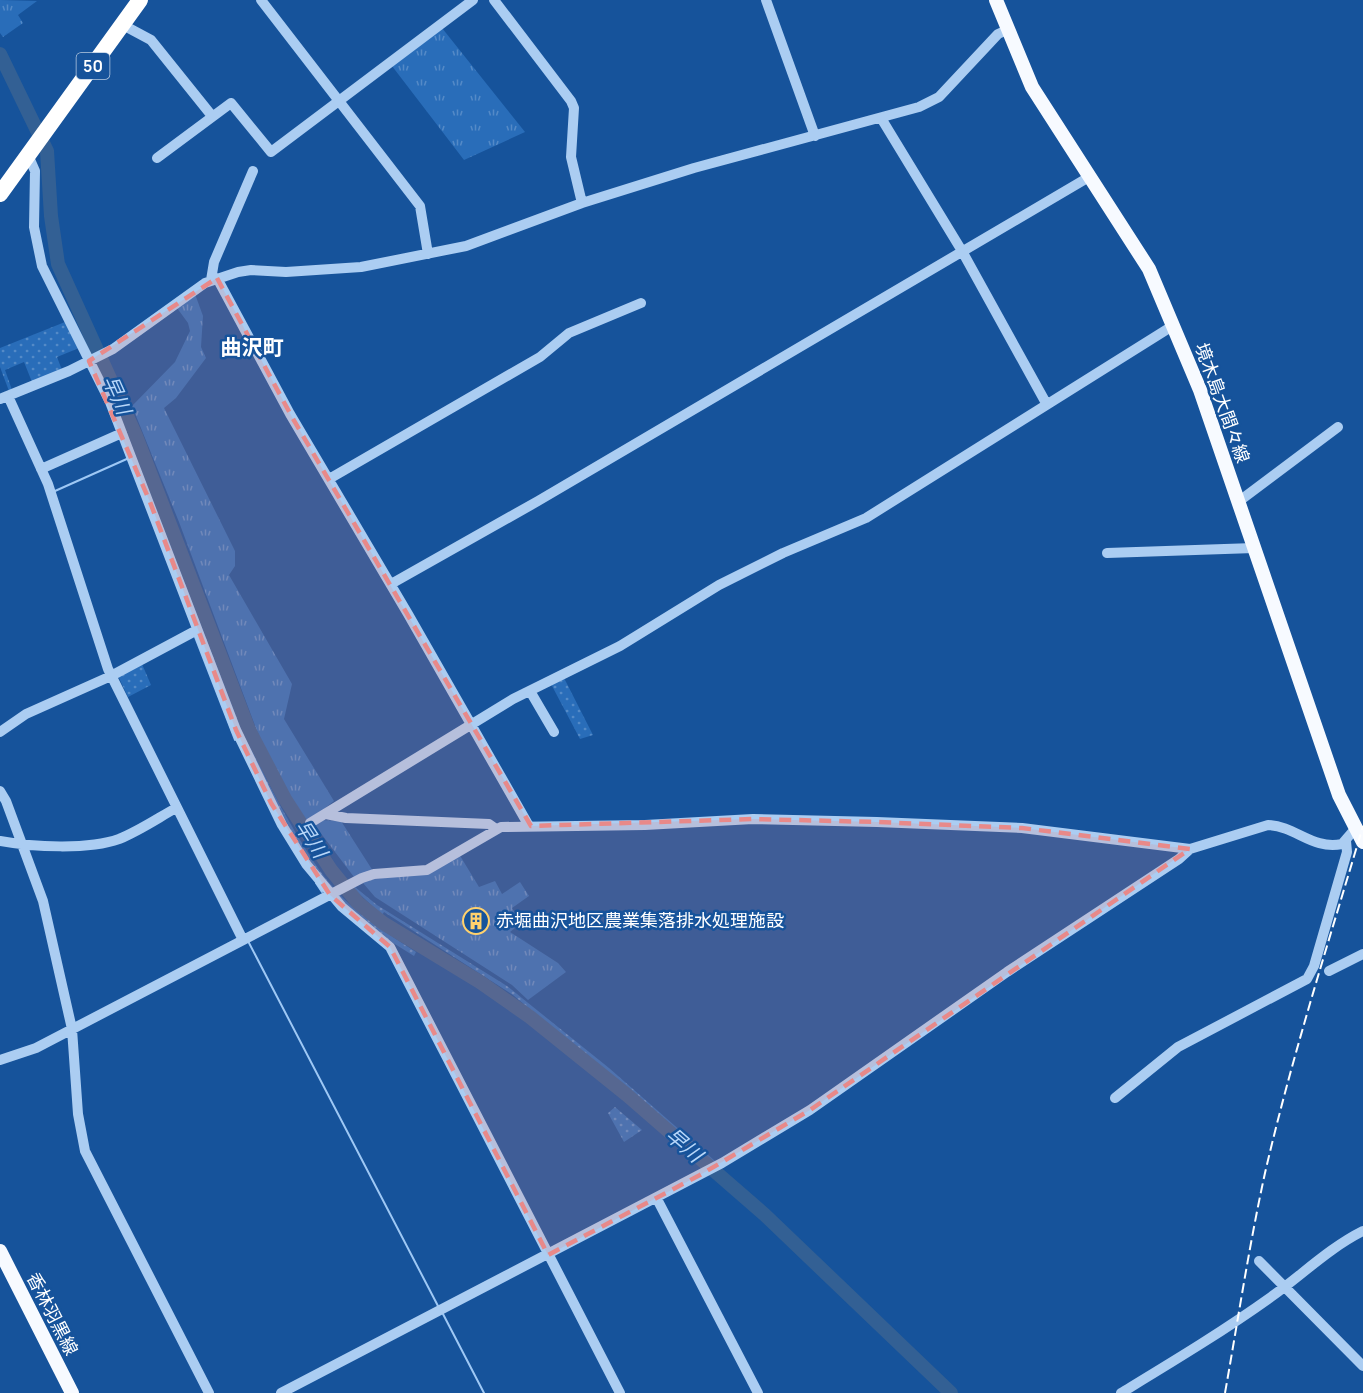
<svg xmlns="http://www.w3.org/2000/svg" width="1363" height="1393" viewBox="0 0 1363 1393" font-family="Manrope,'Noto Sans JP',sans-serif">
  <defs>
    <pattern id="grass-dots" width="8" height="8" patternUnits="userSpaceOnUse" patternTransform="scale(1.5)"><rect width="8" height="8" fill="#296db9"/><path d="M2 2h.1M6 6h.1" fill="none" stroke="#548ac7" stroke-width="1.8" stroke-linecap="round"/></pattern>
    <pattern id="park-tufts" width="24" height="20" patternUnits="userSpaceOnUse" patternTransform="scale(1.5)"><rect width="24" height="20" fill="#296db9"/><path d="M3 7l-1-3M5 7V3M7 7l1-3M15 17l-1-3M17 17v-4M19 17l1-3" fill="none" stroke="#548ac7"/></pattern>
  </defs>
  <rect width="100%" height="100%" fill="#16539b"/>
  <!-- grass -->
  <path fill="url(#grass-dots)" d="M 65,322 L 79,348 L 57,357 L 62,370 L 32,382 L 24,362 L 5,370 L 12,390 L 9,391 L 0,367 L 0,348 Z
    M 186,584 C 217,665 246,747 290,823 C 305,849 321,876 343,898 C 365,920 390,935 416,952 L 414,956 L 366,926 L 345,907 L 300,850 L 237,728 L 182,585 Z
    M 142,664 L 151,685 L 128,697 L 118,676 Z
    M 564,678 L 593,735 L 580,739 L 551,684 Z
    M 355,887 L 377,905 L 507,986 L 609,1068 L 715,1161 L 713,1163 L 513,995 L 384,912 L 382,915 L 353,888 Z
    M 615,1107 L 642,1130 L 624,1142 L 608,1113 Z"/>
  <!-- park -->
  <path fill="url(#park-tufts)" d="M 0,0 L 37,1 L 18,15 L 23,23 L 3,37 L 0,33 Z
    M 442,28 L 525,132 L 464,160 L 392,66 Z
    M 195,294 L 203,316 L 201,347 L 206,358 L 176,398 L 164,408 L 235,551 L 235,566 L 229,575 L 292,684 L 284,719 L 334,801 L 307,822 L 279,778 L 257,731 L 179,522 L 132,406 L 175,362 L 190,331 L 188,323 L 177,308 Z
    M 320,820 L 341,821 L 373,871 L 354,877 L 313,823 Z
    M 459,854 L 479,887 L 495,881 L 502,894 L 520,882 L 529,896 L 512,908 L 521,923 L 510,932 L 558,963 L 566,972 L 528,1000 L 512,985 L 375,897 L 363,883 L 367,880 L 430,872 Z"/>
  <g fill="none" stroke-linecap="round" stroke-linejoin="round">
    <!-- stream -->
    <path stroke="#9ec8f5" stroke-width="2" d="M 133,439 L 136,436
      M 55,491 L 129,458
      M 195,637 L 235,740
      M 316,883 L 322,892
      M 248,941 L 438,1306
      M 443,1314 L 484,1393"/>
    <!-- river -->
    <path stroke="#336094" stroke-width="14" d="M 0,54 L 47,151 L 51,216 L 58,264 L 136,436 L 249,730 L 285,799 L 331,870 L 358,903 L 383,923 L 480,982 L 530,1017 L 627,1095 L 765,1215 L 951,1393"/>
    <!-- minor -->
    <path stroke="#abcdf2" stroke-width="10" d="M 261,0 L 420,206 L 428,254
      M 494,0 L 571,101 L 574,108 L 571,157 L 582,203
      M 766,0 L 815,136
      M 123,25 L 151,40 L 212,116
      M 881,118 L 962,251 L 1046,403
      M 28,155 L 35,171 L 34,227 L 42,266 L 110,402 L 236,730 L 282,825 L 306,864 L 342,907 L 390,947 L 620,1393
      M 157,158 L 231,103 L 271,152 L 473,0
      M 217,278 L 290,414 L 408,614 L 529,826
      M 211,280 L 214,262 L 253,171
      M 8,396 L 48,484 L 108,669 L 243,940
      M 0,399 L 69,371 L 113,349 L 205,283 L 238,272 L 251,270 L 286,272 L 361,267 L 466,246 L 582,203 L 694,168 L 919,107 L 939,97 L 998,34 L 1007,30
      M 41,469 L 122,433
      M 329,479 L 540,357 L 569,333 L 641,303
      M 1238,502 L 1338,427
      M 1107,553 L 1254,548
      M 391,584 L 538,501 L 1089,177
      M 530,691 L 554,732
      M 0,732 L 26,714 L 111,676 L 197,630
      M 0,791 L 6,801 L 43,901 L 72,1029 L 78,1114 L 85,1151 L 209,1393
      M 326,814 L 346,818 L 489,824 L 496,829
      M 310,823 L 513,699 L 620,646 L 719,585 L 783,553 L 866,518 L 1174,325
      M 0,841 C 32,847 89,850 119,839 C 139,831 158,818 176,808
      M 1329,971 L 1363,954
      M 0,1060 L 36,1048 L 362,878 L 374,874 L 427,870 L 501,827 L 645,825 L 753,819 L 877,822 L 1022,828 L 1190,849 L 1268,825 C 1296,826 1312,850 1342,844 L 1355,829
      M 1115,1098 L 1178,1047 L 1307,979 L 1314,966 L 1347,852 L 1346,841
      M 657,1199 L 758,1393
      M 1259,1261 L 1363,1366
      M 281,1393 L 722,1163 L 810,1110 L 1007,972 L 1179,859 L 1190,849
      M 1121,1393 C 1172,1362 1222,1332 1271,1297 C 1302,1275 1329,1248 1363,1231"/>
    <!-- major -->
    <path stroke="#f7faff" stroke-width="14" d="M 996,0 L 1032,87 L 1149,269 L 1200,390 L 1339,795 L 1363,842
      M 0,1251 L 72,1393"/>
    <!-- highway -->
    <path stroke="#fff" stroke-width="16" d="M 0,194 L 140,0"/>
    <!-- rail -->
    <path stroke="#fff" stroke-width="2" stroke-dasharray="10 4.5" stroke-linecap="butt" d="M 1225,1393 C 1238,1320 1249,1246 1265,1173 C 1292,1056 1329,941 1363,826"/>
  </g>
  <!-- marked area -->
  <path fill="#e88989" fill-opacity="0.2" stroke="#e88989" stroke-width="4.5" stroke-dasharray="12 8" stroke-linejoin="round" d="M 217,278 L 292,417 L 531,826 L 753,819 L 877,822 L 1022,828 L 1190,849 L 810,1110 L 700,1175 L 548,1255 L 390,947 L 330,895 L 271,803 L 236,730 L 150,502 L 89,361 Z"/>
  <!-- icons -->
  <defs>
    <symbol id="building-ring" viewBox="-11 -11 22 22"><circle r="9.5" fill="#16539b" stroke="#ffd16d" stroke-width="1.5"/><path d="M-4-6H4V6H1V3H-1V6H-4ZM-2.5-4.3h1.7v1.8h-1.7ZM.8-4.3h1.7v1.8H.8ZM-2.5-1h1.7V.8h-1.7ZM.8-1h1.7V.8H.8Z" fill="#ffd16d"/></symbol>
  </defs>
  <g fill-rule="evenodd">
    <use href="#building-ring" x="461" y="906" width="30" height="30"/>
  </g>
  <g text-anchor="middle" stroke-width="5" stroke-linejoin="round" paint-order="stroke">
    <!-- shield labels -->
    <rect fill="#16539b" stroke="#b9cbe1" stroke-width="1.5" x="76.5" y="53" width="33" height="26" rx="4.5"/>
    <g font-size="16" font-weight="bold" fill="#fff">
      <text x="93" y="72">50</text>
    </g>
    <!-- street labels -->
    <g font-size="18" fill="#fff" stroke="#16539b">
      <text transform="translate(1222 403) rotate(70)" y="6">境木島大間々線</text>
      <text transform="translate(52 1314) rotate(63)" y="6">香林羽黒線</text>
    </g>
    <!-- poi labels -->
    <g font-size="18" fill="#fff" stroke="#16539b" text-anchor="start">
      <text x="496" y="927">赤堀曲沢地区農業集落排水処理施設</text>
    </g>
    <!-- water labels -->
    <g font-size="20" font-style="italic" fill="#b8d7f9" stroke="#16539b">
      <text transform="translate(117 395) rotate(66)" y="7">早川</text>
      <text transform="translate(311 839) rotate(57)" y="7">早川</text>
      <text transform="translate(684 1145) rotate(41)" y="7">早川</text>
    </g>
    <!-- quarter labels -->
    <g font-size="21" font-weight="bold" fill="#fff" stroke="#16539b">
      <text x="252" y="355">曲沢町</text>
    </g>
  </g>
</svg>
